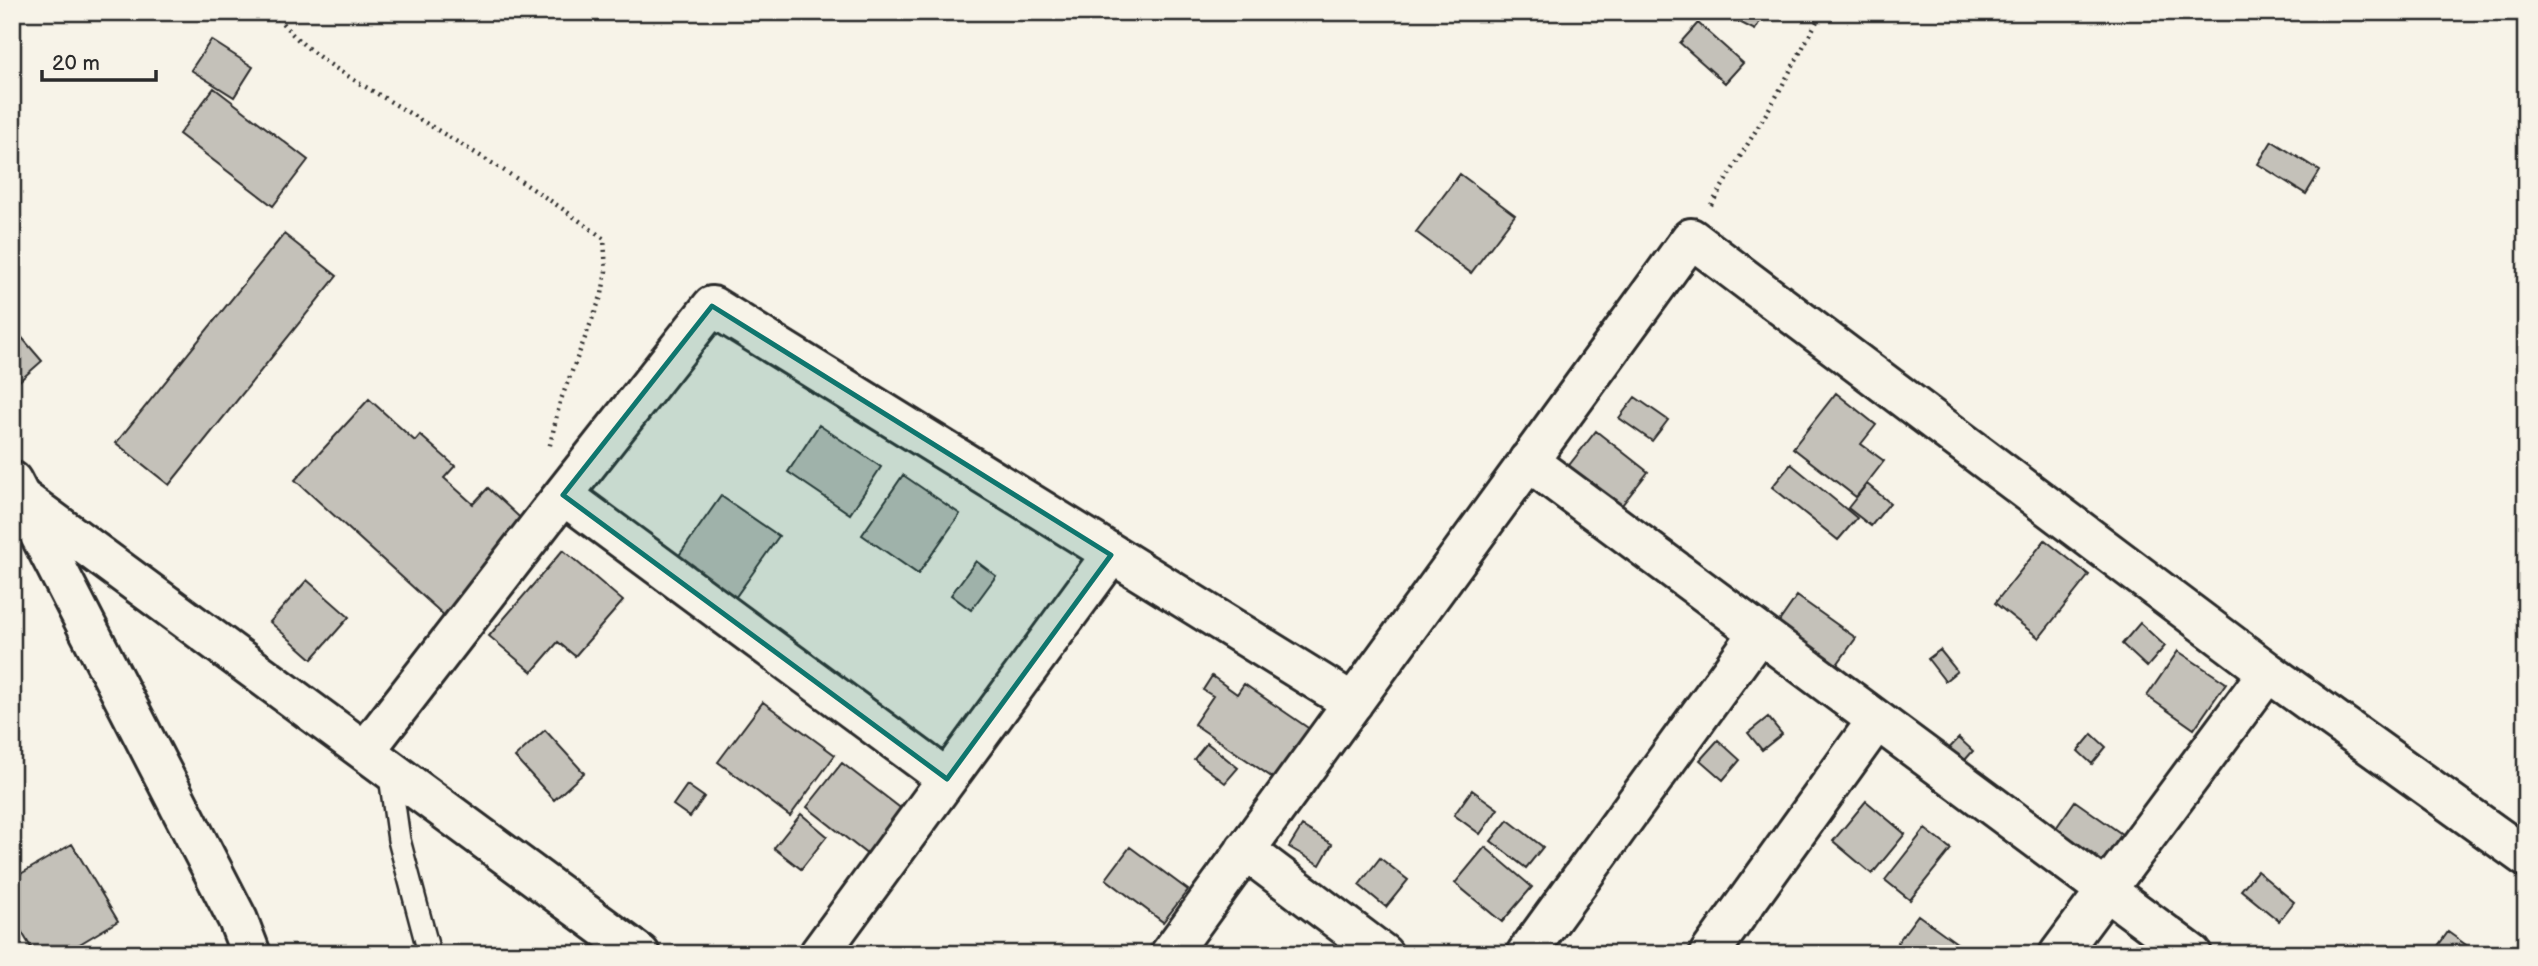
<svg xmlns="http://www.w3.org/2000/svg" width="2538" height="966" viewBox="0 0 2538 966" font-family="'Balsamiq Sans',sans-serif">
  <rect width="100%" height="100%" fill="#f7f3e8"/>
  <filter id="ink" filterUnits="userSpaceOnUse"><feTurbulence type="fractalNoise" baseFrequency=".0143" numOctaves="2"/><feDisplacementMap in="SourceGraphic" scale="14" xChannelSelector="R" yChannelSelector="G"/><feConvolveMatrix kernelMatrix="1 2 1 2 8 2 1 2 1" color-interpolation-filters="sRGB"/></filter>
  <g filter="url(#ink)">
    <!-- building -->
    <path fill="#c4c1b9" stroke="#2b2b2b" stroke-width="2" d="M 1734,12 L 1762,12 L 1764,14 L 1755,30 L 1731,18 Z
      M 1698,23 L 1743,63 L 1725,83 L 1680,43 Z
      M 211,40 L 253,67 L 234,97 L 191,70 Z
      M 214,88 L 308,160 L 273,206 L 179,134 Z
      M 2272,141 L 2320,171 L 2306,194 L 2258,164 Z
      M 1460,174 L 1515,215 L 1471,273 L 1416,232 Z
      M 284,234 L 337,276 L 169,485 L 116,443 Z
      M 18,333 L 42,361 L 17,383 L 12,377 L 12,338 Z
      M 1836,393 L 1876,425 L 1861,444 L 1884,461 L 1856,497 L 1793,448 Z
      M 1635,397 L 1668,420 L 1652,441 L 1619,418 Z
      M 369,399 L 415,441 L 420,435 L 455,466 L 444,478 L 473,504 L 488,488 L 530,527 L 447,618 L 295,480 Z
      M 819,425 L 881,467 L 850,514 L 788,472 Z
      M 1596,431 L 1648,472 L 1611,519 L 1559,478 Z
      M 1791,464 L 1857,518 L 1838,540 L 1772,487 Z
      M 903,475 L 960,514 L 918,574 L 862,535 Z
      M 1867,484 L 1890,503 L 1871,526 L 1848,508 Z
      M 721,496 L 779,536 L 730,605 L 673,564 Z
      M 2045,540 L 2089,575 L 2039,638 L 1995,603 Z
      M 563,550 L 623,601 L 575,656 L 558,642 L 532,672 L 489,636 Z
      M 976,561 L 996,576 L 971,610 L 951,595 Z
      M 307,580 L 349,617 L 312,659 L 270,622 Z
      M 1797,596 L 1856,638 L 1828,677 L 1769,636 Z
      M 2140,623 L 2165,646 L 2147,667 L 2122,644 Z
      M 1940,650 L 1957,671 L 1945,681 L 1928,659 Z
      M 2178,651 L 2226,683 L 2194,729 L 2147,696 Z
      M 1212,676 L 1237,694 L 1244,684 L 1314,732 L 1279,782 L 1194,724 L 1213,696 L 1203,690 Z
      M 763,702 L 835,755 L 790,816 L 718,762 Z
      M 1768,717 L 1782,734 L 1762,750 L 1748,733 Z
      M 545,730 L 584,773 L 554,800 L 515,757 Z
      M 2092,734 L 2106,747 L 2092,764 L 2078,751 Z
      M 1959,738 L 1973,751 L 1957,769 L 1942,756 Z
      M 1718,740 L 1740,760 L 1723,780 L 1700,760 Z
      M 1207,743 L 1238,768 L 1225,783 L 1194,759 Z
      M 842,763 L 903,810 L 868,855 L 807,807 Z
      M 687,785 L 704,797 L 690,817 L 673,805 Z
      M 1472,790 L 1498,809 L 1480,834 L 1454,815 Z
      M 1866,801 L 1905,834 L 1872,874 L 1833,841 Z
      M 2075,801 L 2126,837 L 2099,873 L 2049,838 Z
      M 801,814 L 827,836 L 801,869 L 774,848 Z
      M 1508,820 L 1543,847 L 1526,868 L 1491,841 Z
      M 1302,826 L 1332,844 L 1320,865 L 1289,847 Z
      M 1925,829 L 1951,849 L 1910,900 L 1885,880 Z
      M 72,844 L 118,921 L 63,954 L 35,954 L 12,916 L 12,879 Z
      M 1130,847 L 1188,890 L 1163,922 L 1106,879 Z
      M 1485,847 L 1532,887 L 1502,922 L 1455,883 Z
      M 1380,858 L 1408,880 L 1386,907 L 1359,885 Z
      M 2257,871 L 2294,902 L 2279,921 L 2241,890 Z
      M 1918,915 L 1972,954 L 1889,954 Z
      M 2448,932 L 2476,952 L 2475,954 L 2432,954 Z"/>
    <g fill="none" stroke-linecap="round" stroke-linejoin="round">
      <defs>
        <path id="service" d="M 389,769 L 399,840 L 427,945 L 427,954"/>
        <path id="minor" d="M 1528,461 L 2192,954
          M 563,495 L 947,779
          M 12,499 L 24,500 L 640,954
          M 365,751 L 563,495 L 712,306 L 1353,703
          M 1245,850 L 1383,954
          M 819,954 L 1111,555
          M 1170,954 L 1691,238 L 2268,672 L 2526,857
          M 1526,954 L 1759,633
          M 1709,954 L 1877,720
          M 2059,954 L 2268,672"/>
        <path id="secondary" d="M 12,481 L 238,920 L 251,954"/>
      </defs>
      <!-- service casing -->
      <use href="#service" stroke="#2b2b2b" stroke-width="26"/>
      <!-- minor casing -->
      <use href="#minor" stroke="#2b2b2b" stroke-width="44"/>
      <!-- secondary casing -->
      <use href="#secondary" stroke="#2b2b2b" stroke-width="44"/>
      <!-- path -->
      <path stroke="#2b2b2b" stroke-width="4.5" stroke-dasharray="2 5" stroke-linecap="butt" d="M 274,12 C 302,54 359,82 401,108 C 470,150 540,190 604,239 L 606,271 L 602,294 L 560,402 L 549,449
        M 1711,205 L 1776,97 L 1822,12"/>
      <!-- service -->
      <use href="#service" stroke="#f7f3e8" stroke-width="21"/>
      <!-- minor -->
      <use href="#minor" stroke="#f7f3e8" stroke-width="38"/>
      <!-- secondary -->
      <use href="#secondary" stroke="#f7f3e8" stroke-width="38"/>
    </g>
  </g>
  <!-- marked area -->
  <path fill="#0f766e" fill-opacity="0.2" stroke="#0f766e" stroke-width="5" stroke-linejoin="round" d="M 712,306 L 1111,555 L 947,779 L 563,495 Z"/>
  <!-- margin -->
  <rect width="2538" height="966" fill="none" stroke="#f7f3e8" stroke-width="42"/>
  <rect x="21" y="21" width="2496" height="924" fill="none" stroke="#2b2b2b" stroke-width="2.5" filter="url(#ink)"/>
  <!-- scale -->
  <path d="M42 70v10h114v-10" fill="none" stroke="#2b2b2b" stroke-width="3.5"/>
  <text x="52" y="70" font-size="21" fill="#2b2b2b" stroke="#f7f3e8" stroke-width="5" paint-order="stroke">20 m</text>
</svg>
